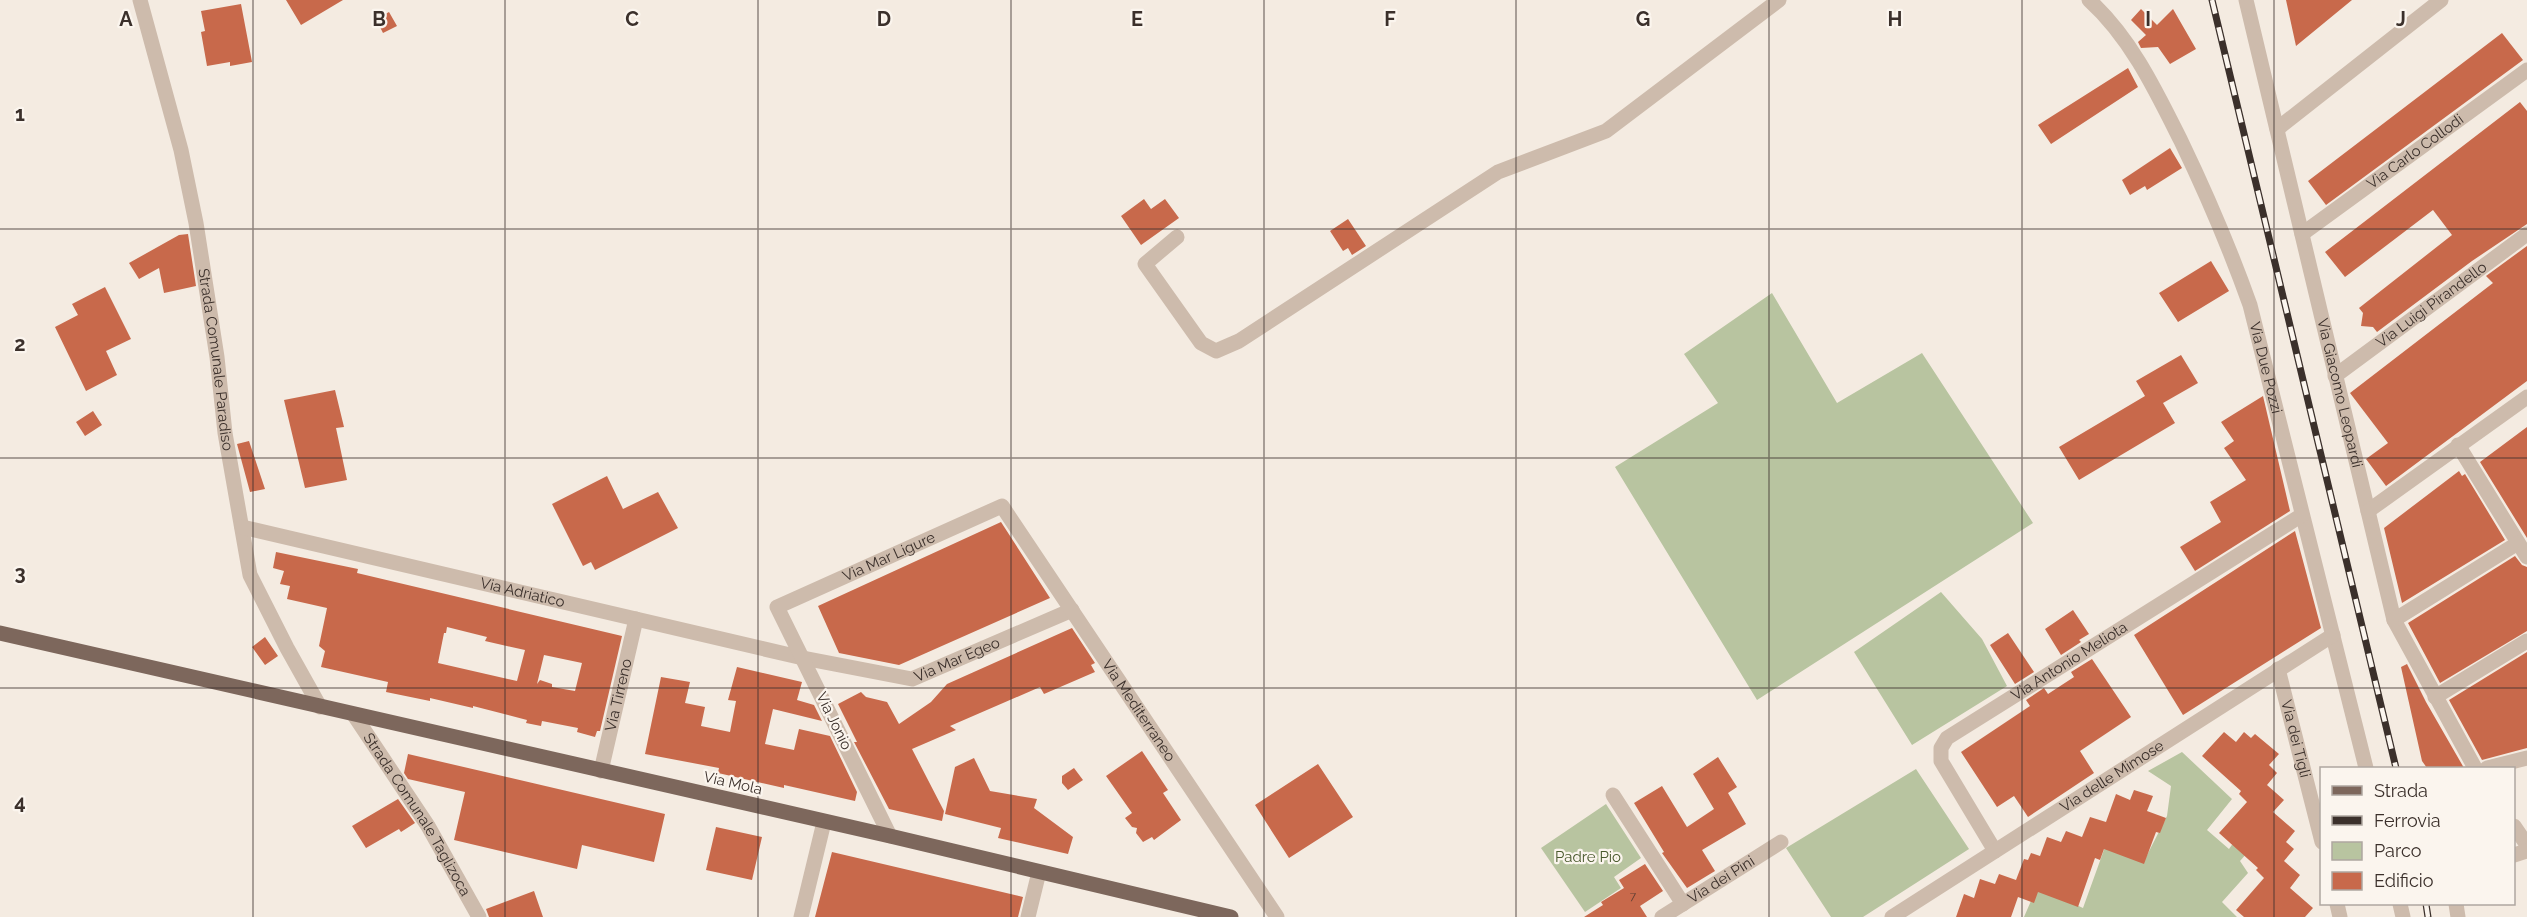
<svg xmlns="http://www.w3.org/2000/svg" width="2527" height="917" viewBox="0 0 2527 917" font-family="Raleway,sans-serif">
  <rect width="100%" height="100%" fill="#f4ebe1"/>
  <!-- green -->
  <path fill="#b8c4a0" d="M 1772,293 L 1837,403 L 1922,353 L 2033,523 L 1757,700 L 1615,467 L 1718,403 L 1684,354 Z
    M 1941,592 L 1982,639 L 2007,686 L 1912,745 L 1854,652 Z
    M 2182,752 L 2232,799 L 2207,830 L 2229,849 L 2236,839 L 2247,853 L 2240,861 L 2248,873 L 2222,902 L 2237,917 L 2024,917 L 2037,887 L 2083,908 L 2105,847 L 2145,859 L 2167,816 L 2171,786 L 2148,771 Z
    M 1916,769 L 1969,849 L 1863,917 L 1831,917 L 1786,848 Z
    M 1606,804 L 1641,858 L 1614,877 L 1621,888 L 1585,912 L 1541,848 Z"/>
  <!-- building -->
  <path fill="#c8694b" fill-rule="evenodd" d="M 286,0 L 343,0 L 301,25 Z
    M 2286,0 L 2352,0 L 2296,46 Z
    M 241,4 L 252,62 L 230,66 L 230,62 L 207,66 L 201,32 L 205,31 L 201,11 Z
    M 2141,9 L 2157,25 L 2173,9 L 2196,49 L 2170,64 L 2158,47 L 2141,48 L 2138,42 L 2146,35 L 2131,20 Z
    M 389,12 L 397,26 L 383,33 L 376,19 Z
    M 2502,33 L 2523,60 L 2326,205 L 2308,181 Z
    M 2128,68 L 2138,87 L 2051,144 L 2038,125 Z
    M 2520,102 L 2527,111 L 2527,224 L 2472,261 L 2377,332 L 2373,327 L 2361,326 L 2363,313 L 2359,308 L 2452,235 L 2433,210 L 2345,277 L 2325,252 Z
    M 2170,148 L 2182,168 L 2147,190 L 2145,186 L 2130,195 L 2122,180 Z
    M 1144,199 L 1151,209 L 1165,199 L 1179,218 L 1141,245 L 1121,216 Z
    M 1348,219 L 1366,246 L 1352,255 L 1348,248 L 1343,251 L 1330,231 Z
    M 188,234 L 196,286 L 164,293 L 159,268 L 139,279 L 129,263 L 179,235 Z
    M 2527,246 L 2527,381 L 2386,486 L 2366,459 L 2388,443 L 2350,393 L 2493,283 L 2486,276 Z
    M 2211,261 L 2229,291 L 2178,322 L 2159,293 Z
    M 105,287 L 131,339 L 106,351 L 117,375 L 86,391 L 55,327 L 78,315 L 72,304 Z
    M 2181,355 L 2198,383 L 2163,403 L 2175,423 L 2079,480 L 2059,447 L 2145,396 L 2136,381 Z
    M 335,390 L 344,427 L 336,428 L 347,480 L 305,488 L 284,400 Z
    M 2263,396 L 2290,511 L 2195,571 L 2180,547 L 2221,522 L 2210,502 L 2246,480 L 2224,448 L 2234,441 L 2221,422 Z
    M 93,411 L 102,425 L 85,436 L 76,422 Z
    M 2527,427 L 2527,538 L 2480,462 Z
    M 249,441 L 265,489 L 250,492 L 237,444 Z
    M 2459,471 L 2462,476 L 2465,474 L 2505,540 L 2402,603 L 2384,528 Z
    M 607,476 L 623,509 L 658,492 L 678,528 L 595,570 L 591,562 L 583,566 L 552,504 Z
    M 1001,522 L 1050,598 L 899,665 L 839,653 L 818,606 Z
    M 2295,531 L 2321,628 L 2183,715 L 2134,635 Z
    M 276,552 L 358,569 L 357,573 L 622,636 L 600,731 L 597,731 L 595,737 L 577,732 L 578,728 L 542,721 L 541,726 L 526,723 L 527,720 L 473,706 L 473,708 L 430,698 L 430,701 L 386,692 L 388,682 L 321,667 L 325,651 L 319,646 L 327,608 L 287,599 L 290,586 L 280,584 L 284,571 L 273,568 ZM 447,627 L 487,637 L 485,641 L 525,650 L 517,681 L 438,663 L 444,633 L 446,633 ZM 544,655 L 582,663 L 575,691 L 552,687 L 552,684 L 540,680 L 537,684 Z
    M 2515,556 L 2522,565 L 2527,567 L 2527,631 L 2440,683 L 2408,623 Z
    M 2073,610 L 2089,634 L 2079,640 L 2081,642 L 2061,655 L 2045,629 Z
    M 1072,628 L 1095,663 L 1091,665 L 1095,672 L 1044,694 L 1040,687 L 950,726 L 956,730 L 912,749 L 944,811 L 942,821 L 889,809 L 854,742 L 857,742 L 838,704 L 861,692 L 866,697 L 887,702 L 899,724 L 931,702 L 947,684 Z
    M 2008,633 L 2034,672 L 2015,684 L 1990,645 Z
    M 265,637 L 278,656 L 265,665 L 252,647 Z
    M 2527,652 L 2527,748 L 2482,760 L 2449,700 Z
    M 2092,659 L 2131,717 L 2080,751 L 2094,773 L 2028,817 L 2014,796 L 1997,807 L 1961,752 L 2030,706 L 2026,700 L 2044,688 L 2048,694 L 2074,677 L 2071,672 Z
    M 2407,664 L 2426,702 L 2464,768 L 2427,768 L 2422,761 L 2401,667 Z
    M 737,667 L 802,682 L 797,700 L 814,705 L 822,721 L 773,709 L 765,744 L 794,750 L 799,729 L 830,736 L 857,792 L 855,801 L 784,785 L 784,788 L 718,773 L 719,768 L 645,754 L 661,677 L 690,682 L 685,703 L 705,707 L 701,726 L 730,732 L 736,701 L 728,700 Z
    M 2224,732 L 2236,742 L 2244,732 L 2251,738 L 2255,734 L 2279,754 L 2269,765 L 2277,773 L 2267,785 L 2284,800 L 2273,812 L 2295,831 L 2286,842 L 2294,849 L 2284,861 L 2300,875 L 2290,888 L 2313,908 L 2305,917 L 2244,917 L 2236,910 L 2264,878 L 2256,870 L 2258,868 L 2219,833 L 2247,802 L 2239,794 L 2241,791 L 2202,756 Z
    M 1142,751 L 1168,790 L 1163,793 L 1181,820 L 1154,840 L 1152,837 L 1143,842 L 1136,833 L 1137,828 L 1132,827 L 1125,818 L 1132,813 L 1106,776 Z
    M 408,754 L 665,814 L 654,862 L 582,845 L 577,869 L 454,840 L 465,792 L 408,779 L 404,773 Z
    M 1718,757 L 1737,787 L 1728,793 L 1746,824 L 1702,850 L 1715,871 L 1687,888 L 1662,853 L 1664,852 L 1634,803 L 1662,786 L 1687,827 L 1714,809 L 1693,774 Z
    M 974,758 L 990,791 L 1037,799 L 1034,808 L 1073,837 L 1068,854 L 998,838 L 1001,828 L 945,814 L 955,767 Z
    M 1318,764 L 1353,817 L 1289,858 L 1255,805 Z
    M 1074,768 L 1083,780 L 1068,790 L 1062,783 L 1062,776 Z
    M 2134,790 L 2153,796 L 2147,811 L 2166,818 L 2160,833 L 2156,832 L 2144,864 L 2104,849 L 2100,860 L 2095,858 L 2078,907 L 2038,892 L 2034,903 L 2018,897 L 2011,917 L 1956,917 L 1964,894 L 1974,898 L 1980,879 L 1995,884 L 1999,874 L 2016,880 L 2024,859 L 2028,860 L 2031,853 L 2040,856 L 2047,837 L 2061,842 L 2066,831 L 2082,837 L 2090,817 L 2106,822 L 2116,794 L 2130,800 Z
    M 398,799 L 415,823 L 401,832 L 399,829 L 366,848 L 352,826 Z
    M 716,827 L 762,837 L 752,880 L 706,870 Z
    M 832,852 L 1023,897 L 1018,917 L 815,917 Z
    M 1645,864 L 1663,891 L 1640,906 L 1647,917 L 1584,917 L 1603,905 L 1601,902 L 1624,888 L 1619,880 Z
    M 534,891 L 543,917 L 489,917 L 486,909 Z"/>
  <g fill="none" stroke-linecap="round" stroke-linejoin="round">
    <!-- minor -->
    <g stroke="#cdbbac" stroke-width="15">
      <path id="s1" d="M 140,0 L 181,150 L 196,223 L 217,357 L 225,433 L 250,575 L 287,648 L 320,707"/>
      <path id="s2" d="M 2089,0 C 2131,38 2156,91 2181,141 C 2207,195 2230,249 2250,305 L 2366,768"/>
      <path id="s3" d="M 2246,0 L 2394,620 L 2475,768"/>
      <path d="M 2277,129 L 2441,0"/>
      <path id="s4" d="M 2302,234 L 2527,70"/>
      <path d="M 1177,237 L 1145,264 L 1201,343 L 1216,351 L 1239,341 L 1498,172 L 1606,131 L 1779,0"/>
      <path id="s5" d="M 2335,376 L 2527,234"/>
      <path d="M 2458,445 L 2527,557"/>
      <path d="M 2368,511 L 2527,397"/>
      <path id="s6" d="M 242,527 L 803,658 L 912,679 L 1072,610"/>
      <path d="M 2394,620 L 2518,543"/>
      <path id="s7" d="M 2278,669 L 2322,842"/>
      <path d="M 2435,697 L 2527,641"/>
      <path id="s8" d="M 354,715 L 428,826 L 479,917"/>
      <path d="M 2487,768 L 2527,758"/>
      <path id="s9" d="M 601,771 L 636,619"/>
      <path d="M 1613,795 L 1683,904"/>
      <path d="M 2514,826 L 2527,845"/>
      <path id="s10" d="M 890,836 L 777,607 L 1002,506 L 1277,917"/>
      <path id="s11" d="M 1995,851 L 1941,761 L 1941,748 L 1947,738 L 2302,515"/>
      <path d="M 2514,855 L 2527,851"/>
      <path d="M 2337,904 L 2340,917"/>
      <path d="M 2400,904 L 2403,917"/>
      <path d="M 2456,904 L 2458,917"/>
      <path d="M 801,917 L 824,822"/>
      <path d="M 1028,917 L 1039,872"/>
      <path id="s12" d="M 1662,917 L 1781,842"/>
      <path id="s13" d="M 1892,917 L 2333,635"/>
    </g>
    <!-- major -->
    <path stroke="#7d675c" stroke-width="15" d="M 0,633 L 890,836 L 1231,917"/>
    <defs>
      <path id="rail" d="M 2212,0 L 2396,768
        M 2426,904 L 2428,917"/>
    </defs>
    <!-- rail casing -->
    <use href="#rail" stroke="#3b302b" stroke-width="7"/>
    <!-- rail -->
    <use href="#rail" stroke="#fbf5ee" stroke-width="4.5" stroke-dasharray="14" stroke-linecap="butt"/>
  </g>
  <!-- grid -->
  <path fill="none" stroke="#3b302b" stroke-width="1.5" stroke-opacity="0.55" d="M 253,0 L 253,917M 505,0 L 505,917M 758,0 L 758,917M 1011,0 L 1011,917M 1264,0 L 1264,917M 1516,0 L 1516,917M 1769,0 L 1769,917M 2022,0 L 2022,917M 2274,0 L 2274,917M 0,229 L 2527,229M 0,458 L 2527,458M 0,688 L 2527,688"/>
  <g text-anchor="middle" stroke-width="4.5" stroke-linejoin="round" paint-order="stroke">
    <!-- number labels -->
    <g font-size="12" fill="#5e3e33">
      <text x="1633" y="900">7</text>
    </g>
    <!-- street labels -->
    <g font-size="15" fill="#3b302b" stroke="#fbf5ee">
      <text dy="5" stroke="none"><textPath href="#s4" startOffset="140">Via Carlo Collodi</textPath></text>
      <text dy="5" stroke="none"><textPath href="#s5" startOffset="120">Via Luigi Pirandello</textPath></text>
      <text dy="5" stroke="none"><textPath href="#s1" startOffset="368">Strada Comunale Paradiso</textPath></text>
      <text dy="5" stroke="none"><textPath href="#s2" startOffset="412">Via Due Pozzi</textPath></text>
      <text dy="5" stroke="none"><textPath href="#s3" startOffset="404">Via Giacomo Leopardi</textPath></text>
      <text dy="5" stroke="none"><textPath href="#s10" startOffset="378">Via Mar Ligure</textPath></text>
      <text dy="5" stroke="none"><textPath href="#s6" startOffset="288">Via Adriatico</textPath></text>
      <text dy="5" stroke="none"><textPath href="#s6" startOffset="736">Via Mar Egeo</textPath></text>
      <text dy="5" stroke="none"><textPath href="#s11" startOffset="274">Via Antonio Meliota</textPath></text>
      <text dy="5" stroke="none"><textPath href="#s9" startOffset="78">Via Tirreno</textPath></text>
      <text dy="5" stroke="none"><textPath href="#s10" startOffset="748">Via Mediterraneo</textPath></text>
      <text transform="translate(834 721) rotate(64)" y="5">Via Jonio</text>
      <text dy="5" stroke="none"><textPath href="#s7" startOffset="72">Via dei Tigli</textPath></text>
      <text dy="5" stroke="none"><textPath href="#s13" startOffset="261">Via delle Mimose</textPath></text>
      <text transform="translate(733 783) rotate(13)" y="5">Via Mola</text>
      <text dy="5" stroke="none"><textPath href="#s8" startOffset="118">Strada Comunale Taglizoca</textPath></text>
      <text dy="5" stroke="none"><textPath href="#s12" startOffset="70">Via dei Pini</textPath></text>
    </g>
    <!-- park labels -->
    <g font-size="15" fill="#4a5a2e" stroke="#fbf5ee">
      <text x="1588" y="862">Padre Pio</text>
    </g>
  </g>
  <g font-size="20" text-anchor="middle" font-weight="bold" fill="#3b302b" stroke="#fbf5ee" stroke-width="4.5" stroke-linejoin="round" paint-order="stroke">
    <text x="126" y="26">A</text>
    <text x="379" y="26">B</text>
    <text x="632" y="26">C</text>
    <text x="884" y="26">D</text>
    <text x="1137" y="26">E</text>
    <text x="1390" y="26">F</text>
    <text x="1643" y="26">G</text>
    <text x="1895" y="26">H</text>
    <text x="2148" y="26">I</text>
    <text x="2401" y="26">J</text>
    <text x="20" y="121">1</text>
    <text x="20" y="351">2</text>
    <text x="20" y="580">3</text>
    <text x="20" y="809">4</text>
  </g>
  <!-- legend -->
  <rect x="2320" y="767" width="195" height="138" fill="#fbf5ee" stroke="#aea6a0" stroke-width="1.5"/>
  <rect x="2332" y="786" width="30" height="9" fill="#7d675c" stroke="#aea6a0" stroke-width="1.5"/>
  <text x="2374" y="797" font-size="18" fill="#3b302b">Strada</text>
  <rect x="2332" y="816" width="30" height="9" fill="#3b302b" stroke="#aea6a0" stroke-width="1.5"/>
  <text x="2374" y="827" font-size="18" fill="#3b302b">Ferrovia</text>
  <rect x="2332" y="842" width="30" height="18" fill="#b8c4a0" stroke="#aea6a0" stroke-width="1.5"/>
  <text x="2374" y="857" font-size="18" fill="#3b302b">Parco</text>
  <rect x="2332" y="872" width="30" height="18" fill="#c8694b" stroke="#aea6a0" stroke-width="1.5"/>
  <text x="2374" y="887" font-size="18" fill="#3b302b">Edificio</text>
</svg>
